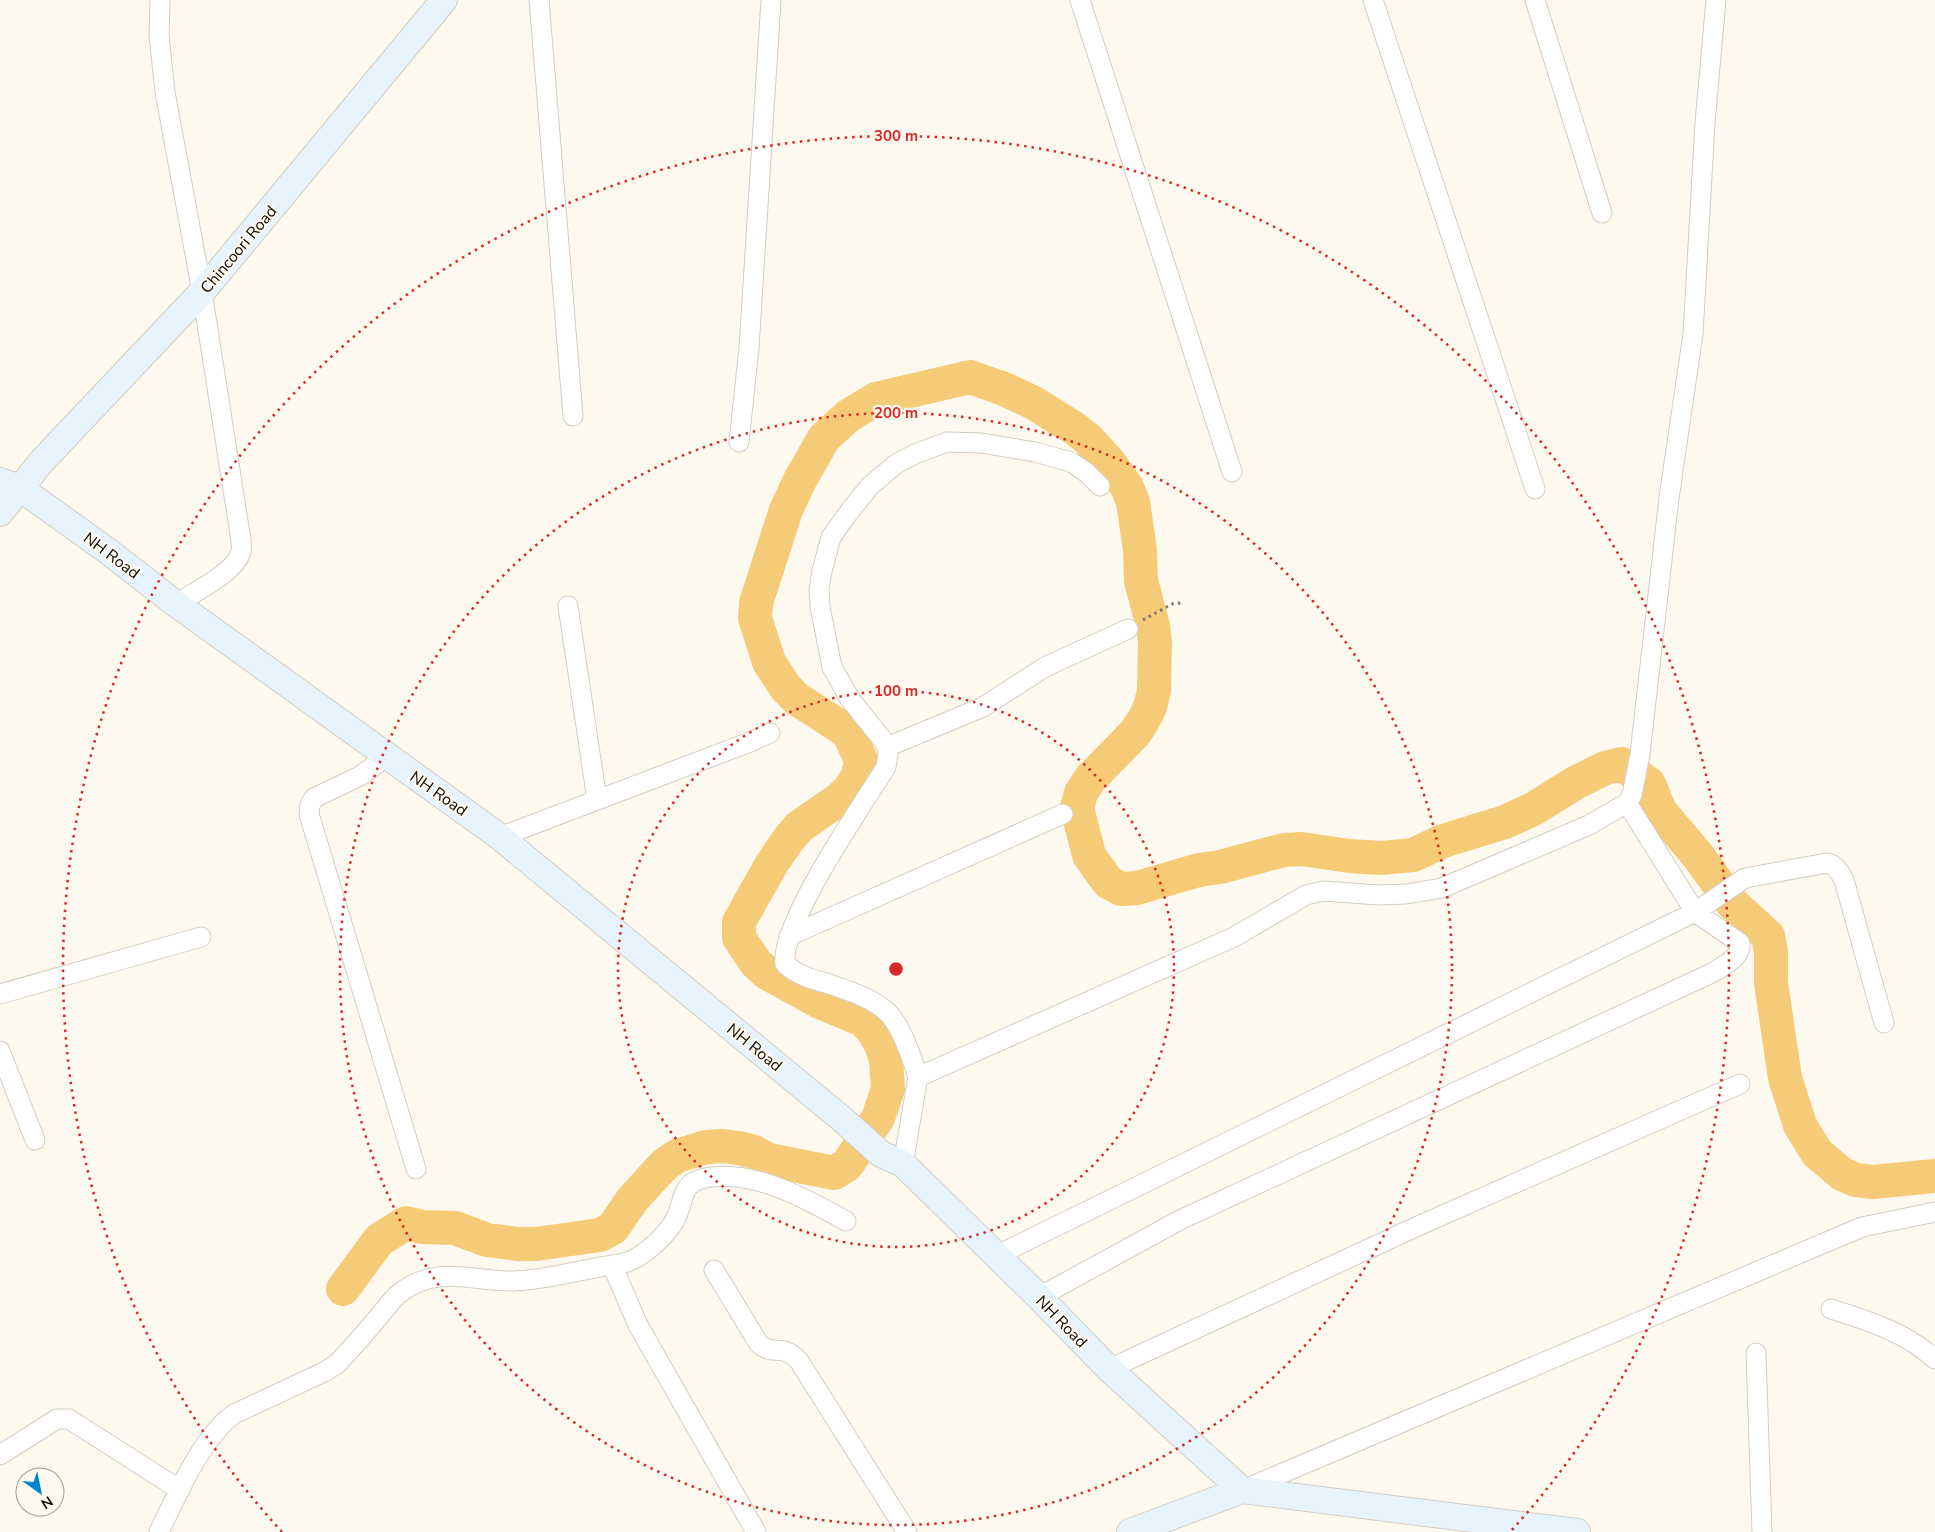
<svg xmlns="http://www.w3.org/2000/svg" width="1935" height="1532" viewBox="0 0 1935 1532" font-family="'Nunito Sans',sans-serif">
  <rect width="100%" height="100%" fill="#fef9ee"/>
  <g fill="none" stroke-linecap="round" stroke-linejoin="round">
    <!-- river -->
    <path stroke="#f6cb78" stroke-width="34" d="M 343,1289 L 379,1240 L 406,1223 L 422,1227 L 455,1228 L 487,1240 L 519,1244 L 536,1244 L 600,1235 L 613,1228 L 632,1200 L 664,1165 L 677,1156 L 706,1147 L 723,1146 L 739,1148 L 754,1152 L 769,1160 L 834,1173 L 847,1165 L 878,1118 L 888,1089 L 886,1059 L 881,1045 L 874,1032 L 863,1020 L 820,1002 L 767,973 L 756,963 L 739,938 L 739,922 L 771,865 L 788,840 L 799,827 L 838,800 L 850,789 L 858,776 L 861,760 L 848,732 L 797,699 L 786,688 L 769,662 L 755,618 L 756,603 L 786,510 L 800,480 L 824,438 L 848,416 L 876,399 L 970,377 L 1004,389 L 1032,402 L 1074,428 L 1088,439 L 1109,462 L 1127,487 L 1133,502 L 1140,550 L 1141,581 L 1153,626 L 1155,642 L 1154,691 L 1150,707 L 1143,721 L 1135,733 L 1090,779 L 1081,793 L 1077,808 L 1089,855 L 1108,882 L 1121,889 L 1137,888 L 1199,870 L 1220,867 L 1284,850 L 1302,849 L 1349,856 L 1381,858 L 1413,855 L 1443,841 L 1505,822 L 1535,808 L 1575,783 L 1605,768 L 1622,764 L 1649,784 L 1660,811 L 1699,857 L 1732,903 L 1768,936 L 1771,952 L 1771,983 L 1785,1078 L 1800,1125 L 1817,1153 L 1842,1174 L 1856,1180 L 1873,1182 L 1935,1176"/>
    <defs>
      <path id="street" d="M 160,0 L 159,35 L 165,92 L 202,292 L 241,540 C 241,544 242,549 241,552 C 235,573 194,592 176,604
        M 539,0 L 573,416
        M 1080,0 L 1232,472
        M 1373,0 L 1535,489
        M 1535,0 L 1602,213
        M 739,442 L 749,348 L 771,0
        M 568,606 L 597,800
        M 887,747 L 983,707 L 1045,667 L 1128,629
        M 387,756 L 360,776 L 314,798 L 310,805 L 309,814 L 416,1169
        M 500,837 L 750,742 L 770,733
        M 789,936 L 1063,814
        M 0,994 L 201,937
        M 0,1051 L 35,1140
        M 918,1077 C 912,1058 901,1024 886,1011 C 870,997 846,990 826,983 C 811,979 797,975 785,964 C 780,923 862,806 886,767 L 888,754 L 886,744 L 850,699 L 832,667 L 820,607 L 819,590 L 822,571 L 831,537 L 852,508 L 870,486 L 896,464 L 915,454 L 947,442 L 981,443 L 1035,452 L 1071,462 L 1087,473 L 1100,486
        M 903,1164 L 918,1077 L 1234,937 L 1306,895 L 1323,891 L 1380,895 L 1406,894 L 1442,888 L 1589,825 L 1627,803 L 1632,795 L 1640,754 L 1669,498 L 1693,334 L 1705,123 L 1716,0
        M 996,1256 L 1695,912 L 1745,878 L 1827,863 C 1836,865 1839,871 1844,880 L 1884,1023
        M 612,1265 L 638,1325 L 756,1532
        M 714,1270 L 759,1344 C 774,1357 782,1342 799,1361 L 907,1532
        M 1039,1297 L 1180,1220 L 1714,972 C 1724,965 1742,957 1740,943 L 1695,912 L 1627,803
        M 1831,1309 C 1869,1321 1905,1332 1935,1359
        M 1756,1353 L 1762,1532
        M 1109,1369 L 1418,1226 L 1740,1084
        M 0,1455 L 57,1419 L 69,1419 L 180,1490
        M 1243,1490 L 1862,1227 L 1935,1212
        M 159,1532 C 177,1495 201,1438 234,1414 L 326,1371 L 338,1363 C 353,1347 367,1331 381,1314 C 387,1307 393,1298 401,1292 C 439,1264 472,1282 514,1281 C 543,1280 572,1272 600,1267 C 609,1265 621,1265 630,1261 C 645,1255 669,1233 676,1218 C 686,1196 680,1180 712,1177 C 757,1171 808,1200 846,1221"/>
      <path id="secondary" d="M 0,481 L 20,488 L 109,552 L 176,604 L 500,837 L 842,1119 L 881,1154 L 903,1164 L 1039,1297 L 1109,1369 L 1242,1490
        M 0,513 L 42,461 L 202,292 L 444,0
        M 1130,1532 L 1242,1490 L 1577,1532"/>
    </defs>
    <!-- street casing -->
    <use href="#street" stroke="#d2cdc3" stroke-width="21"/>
    <!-- secondary casing -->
    <use href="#secondary" stroke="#d2cdc3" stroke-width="28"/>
    <!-- path -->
    <path stroke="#7a7770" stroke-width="3" stroke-dasharray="2.5 4" stroke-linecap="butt" d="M 1143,620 L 1172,604 L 1181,603"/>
    <!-- street -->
    <use href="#street" stroke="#fff" stroke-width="19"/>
    <!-- secondary -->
    <use href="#secondary" stroke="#e8f4fd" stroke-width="26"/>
  </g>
  <!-- distance rings -->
  <g fill="none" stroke="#d62828" stroke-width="2.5" stroke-dasharray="2.5 5">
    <circle cx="896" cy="969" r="278"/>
    <circle cx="896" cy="969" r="556"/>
    <path d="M282 1532A833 833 0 1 1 1510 1532"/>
  </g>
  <g text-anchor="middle" stroke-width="4.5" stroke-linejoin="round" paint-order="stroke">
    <!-- street labels -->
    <g font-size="16" fill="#0d0b08" stroke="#fef9ee">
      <text transform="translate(238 249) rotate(-50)" y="6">Chincoori Road</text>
      <text transform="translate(112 555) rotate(37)" y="6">NH Road</text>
      <text transform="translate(439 793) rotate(35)" y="6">NH Road</text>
      <text transform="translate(755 1047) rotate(39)" y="6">NH Road</text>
      <text transform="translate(1062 1321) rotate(46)" y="6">NH Road</text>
    </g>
  </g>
  <circle cx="896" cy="969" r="8" fill="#d62828" stroke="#fef9ee" stroke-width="2.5"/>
  <g font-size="15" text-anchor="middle" font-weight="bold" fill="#d62828" stroke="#fef9ee" stroke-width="4.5" stroke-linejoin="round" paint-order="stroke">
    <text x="896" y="141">300 m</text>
    <text x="896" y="418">200 m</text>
    <text x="896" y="696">100 m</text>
  </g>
  <!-- north arrow -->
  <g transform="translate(40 1492) rotate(147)"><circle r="24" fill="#fef9ee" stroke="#9e9a92"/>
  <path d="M0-4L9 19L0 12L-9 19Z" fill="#0385cc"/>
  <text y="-8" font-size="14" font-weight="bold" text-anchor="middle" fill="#0d0b08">N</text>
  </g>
</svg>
